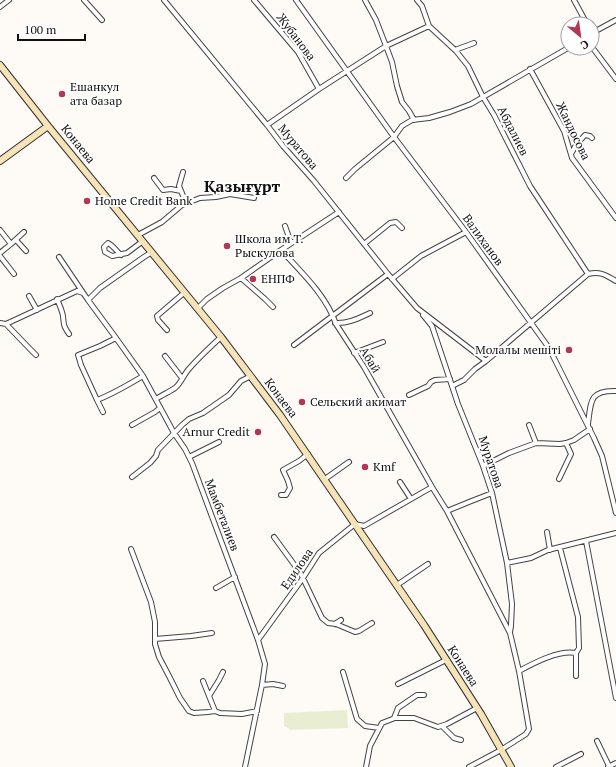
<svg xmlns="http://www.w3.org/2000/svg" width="616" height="767" viewBox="0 0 616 767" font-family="'PT Serif',serif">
  <rect width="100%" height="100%" fill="#fefaf5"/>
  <!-- pitch -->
  <path fill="#e9eed2" d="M 347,710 L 348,728 L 291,730 L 284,726 L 284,713 Z"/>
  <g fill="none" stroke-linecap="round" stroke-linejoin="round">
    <defs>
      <path id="minor" d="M 84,0 L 102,20
        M 164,0 L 267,125 L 283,146 L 314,181 L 388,274 L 417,308 L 486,361
        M 254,0 L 298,52 L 319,89
        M 296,0 L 394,137 L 466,232 L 549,348 L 594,438 L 602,456 L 616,513
        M 365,0 L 376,20 L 386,46 L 392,62 L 397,86 L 402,102 L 409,111 L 414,120
        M 417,0 L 422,6 L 429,26 L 456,51 L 468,66 L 483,97 L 494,115 L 530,186 L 588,274
        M 574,0 L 587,24
        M 0,7 L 9,0
        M 592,33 L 616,20
        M 592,47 L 616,79
        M 455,50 L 474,43
        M 530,69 L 564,131 L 572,158 L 616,218
        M 267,125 L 319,89 L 386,46 L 429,26
        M 571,154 L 576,145 L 585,135 L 590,136 L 592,138
        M 183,172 L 179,186 L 186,203
        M 154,178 L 163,190 L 171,189 L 181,191
        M 346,178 L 355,169 L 394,137 L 402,126 L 412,120 L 429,118 L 450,112 L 471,104 L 568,48
        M 285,226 L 291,243
        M 0,230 L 11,244 L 0,253
        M 138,235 L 162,222 L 182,205 L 200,198 L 216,197 L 230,194 L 254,198
        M 16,240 L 26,251
        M 11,244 L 24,232
        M 364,244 L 390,223 L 396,222 L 402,228
        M 281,250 C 301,272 326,295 336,324 L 364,367 L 432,487 L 447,511 L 510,633 L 519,671 L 529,729 L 526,734 L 501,750 L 469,767
        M 121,255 C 115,250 114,246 108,243 L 104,247 L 105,252 L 112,256 L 127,253 L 143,241
        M 0,256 L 14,274
        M 59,257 L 88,300 L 116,338 L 143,376 L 174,433 L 185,449 L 192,463 L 258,640 L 265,664 L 262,685 L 245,767
        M 241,278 L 265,299 L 273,307
        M 392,279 L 421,256 L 466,232
        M 29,296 L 37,310
        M 57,299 C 59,304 62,310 63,316 C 64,325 63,325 69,334
        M 88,300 L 100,288 L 144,257 L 152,252
        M 198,308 L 207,299 L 223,288 L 241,278 L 281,250 L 339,212
        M 423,315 L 432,326 L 458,404 L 483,466 L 492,493 L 507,563 L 512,604 L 511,626 L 510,632
        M 0,323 L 6,324 L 77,291 L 83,293
        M 335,323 C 348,324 359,318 370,313
        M 6,324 L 29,348 L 36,355
        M 167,330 L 158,320 L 157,316 L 185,292
        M 116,338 L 100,346 L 78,355 L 81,365 L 97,400 C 113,394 128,385 143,376
        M 294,345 L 388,274
        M 354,353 L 383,342
        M 165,356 L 182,378
        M 452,386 L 464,380 L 475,369 L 486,361 L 588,274 C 601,271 605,275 616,281
        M 409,395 L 428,386 L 431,382 L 435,380 L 450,379
        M 156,399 C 162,395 169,392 175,388 C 181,383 183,376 188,370 C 198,358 209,348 221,337
        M 97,400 L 103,412
        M 588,424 C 591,402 589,390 616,391
        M 132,425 L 155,412 L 160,408
        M 529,425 L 536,443
        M 189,457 L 219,442
        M 483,466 L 509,453 L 536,443 L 560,444 L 566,443 L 574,440 L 590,429
        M 132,477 L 150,463 L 156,456 L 158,450 L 182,425 L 189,419 L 203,413 L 229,395 L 241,381 L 251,376
        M 325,479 L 349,462
        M 559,479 L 571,454 L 566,443
        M 400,482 L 411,499
        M 281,495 L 286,495 L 290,488 L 288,481 L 283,470 L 299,461 L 308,454
        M 447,511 L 469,502 L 492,493
        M 547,532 L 550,550
        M 274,537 L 301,574 L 322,618 L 328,623 L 336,624 L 355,632 L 359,631 L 372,623
        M 586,541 L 616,698
        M 131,549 L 151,602 L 155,622 L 155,644 L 159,657 L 170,678 L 180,698 L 189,711 L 194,713 L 208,712 L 215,711 L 220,713 L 242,714 L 257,711
        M 507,563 L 531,558 L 548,550 L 616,533
        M 397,585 L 428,564
        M 216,588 L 235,577
        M 335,624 L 341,620
        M 155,639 L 191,636 L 212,633
        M 258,640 L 303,578 L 319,553 L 355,524 L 364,526 L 432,487
        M 576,653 L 576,676
        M 519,671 C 534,663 558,650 576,653 L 579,648 L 578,617 L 560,548
        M 343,672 L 357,719 L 365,726 L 379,728
        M 203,681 L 215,711
        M 398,684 L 446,660
        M 262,685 L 273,684 L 283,686
        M 209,696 L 219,680 L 223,672
        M 394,718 L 398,708 L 417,695 L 424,695
        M 442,726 L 454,738 L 461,740
        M 597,741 L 609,766
        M 366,767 L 370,746 L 382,723 L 395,718 L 414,718 L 438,727 L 447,724 L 477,708
        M 556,767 L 581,754
        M 608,767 L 616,763"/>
      <path id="secondary" d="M 0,65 L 48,126 L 221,337 L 280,415 L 424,625 L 481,714 L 511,767
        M 0,161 L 48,126"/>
    </defs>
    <!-- minor casing -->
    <use href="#minor" stroke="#434343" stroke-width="6"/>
    <!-- secondary casing -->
    <use href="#secondary" stroke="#323232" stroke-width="8"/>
    <!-- minor -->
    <use href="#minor" stroke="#fff" stroke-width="4"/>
    <!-- secondary -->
    <use href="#secondary" stroke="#f6e3b8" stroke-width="6"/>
  </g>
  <!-- markers -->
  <g fill="#b13855" stroke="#fff" stroke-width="1.5">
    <circle cx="62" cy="94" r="4"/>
    <circle cx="87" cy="201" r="4"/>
    <circle cx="227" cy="246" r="4"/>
    <circle cx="253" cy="279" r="4"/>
    <circle cx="569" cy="350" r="4"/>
    <circle cx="302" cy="402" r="4"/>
    <circle cx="258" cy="432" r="4"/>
    <circle cx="365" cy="467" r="4"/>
  </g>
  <g text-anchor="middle" stroke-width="4" stroke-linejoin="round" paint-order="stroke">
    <!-- street labels -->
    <g font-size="12" fill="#101010" stroke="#fff">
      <text transform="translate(296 37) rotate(53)" y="4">Жубанова</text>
      <text transform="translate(513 131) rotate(63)" y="4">Абдалиев</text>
      <text transform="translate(573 131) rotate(64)" y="4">Жандосова</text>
      <text transform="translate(78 144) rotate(51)" y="4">Конаева</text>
      <text transform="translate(298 147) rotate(50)" y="4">Муратова</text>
      <text transform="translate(483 240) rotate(54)" y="4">Валиханов</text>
      <text transform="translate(370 360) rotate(58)" y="4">Абай</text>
      <text transform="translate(281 398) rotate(53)" y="4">Конаева</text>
      <text transform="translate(491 462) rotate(71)" y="4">Муратова</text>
      <text transform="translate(222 515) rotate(69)" y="4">Мамбеталиев</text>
      <text transform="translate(297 569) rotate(-56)" y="4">Едилова</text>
      <text transform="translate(463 666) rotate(57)" y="4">Конаева</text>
    </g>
    <!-- poi labels -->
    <g font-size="12" fill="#101010" stroke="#fff" text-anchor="start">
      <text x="70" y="91">Ешанкул<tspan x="70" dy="14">ата базар</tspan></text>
      <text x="95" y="205">Home Credit Bank</text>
      <text x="235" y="243">Школа им Т.<tspan x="235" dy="14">Рыскулова</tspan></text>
      <text x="261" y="283">ЕНПФ</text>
      <text x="561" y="354" text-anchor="end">Молалы мешіті</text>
      <text x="310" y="406">Сельский акимат</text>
      <text x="250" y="436" text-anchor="end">Arnur Credit</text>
      <text x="373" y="471">Kmf</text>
    </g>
    <!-- district labels -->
    <g font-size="16" font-weight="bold" fill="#101010" stroke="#fff">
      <text x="242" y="192">Қазығұрт</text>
    </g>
  </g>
  <!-- north arrow -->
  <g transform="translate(580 36) rotate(151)"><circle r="19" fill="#ffffff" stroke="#9f9f9f"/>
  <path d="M0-3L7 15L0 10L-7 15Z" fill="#b13855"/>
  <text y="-6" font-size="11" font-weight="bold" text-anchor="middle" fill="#101010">С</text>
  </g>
  <!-- scale -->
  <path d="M18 34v6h67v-6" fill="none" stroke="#101010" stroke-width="2"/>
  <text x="24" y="34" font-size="12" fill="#101010" stroke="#ffffff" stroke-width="3" paint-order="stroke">100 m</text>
</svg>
